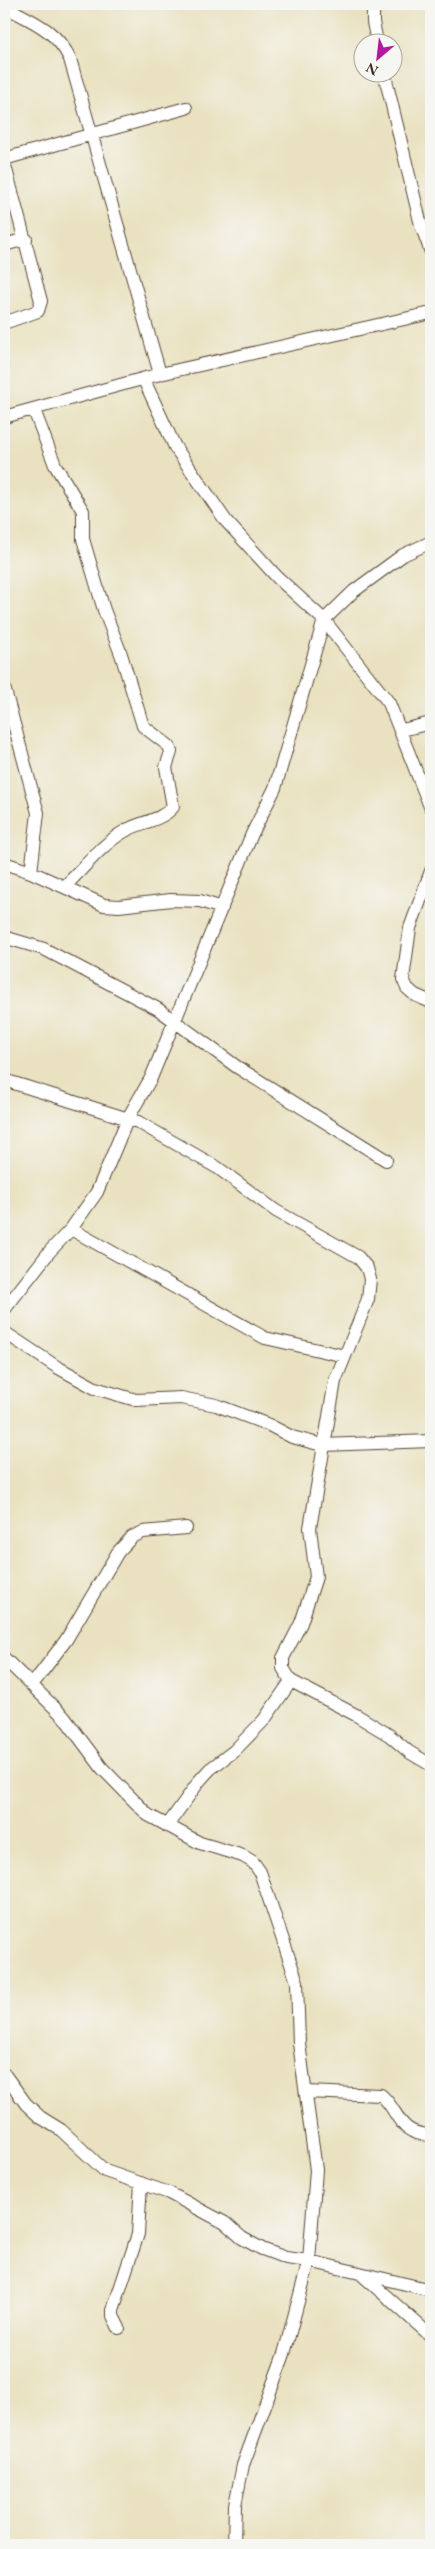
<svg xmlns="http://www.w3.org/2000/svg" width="435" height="2549" viewBox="0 0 435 2549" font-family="'EB Garamond',serif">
  <rect width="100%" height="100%" fill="#f6f6f2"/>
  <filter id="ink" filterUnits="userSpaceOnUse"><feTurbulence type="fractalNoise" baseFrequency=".02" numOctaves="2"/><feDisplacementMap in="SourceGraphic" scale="10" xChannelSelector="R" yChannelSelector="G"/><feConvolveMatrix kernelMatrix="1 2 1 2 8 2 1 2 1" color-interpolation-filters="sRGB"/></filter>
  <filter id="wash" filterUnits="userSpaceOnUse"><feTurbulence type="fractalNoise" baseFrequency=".0096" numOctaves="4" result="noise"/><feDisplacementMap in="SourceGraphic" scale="20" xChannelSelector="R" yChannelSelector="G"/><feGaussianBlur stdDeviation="1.12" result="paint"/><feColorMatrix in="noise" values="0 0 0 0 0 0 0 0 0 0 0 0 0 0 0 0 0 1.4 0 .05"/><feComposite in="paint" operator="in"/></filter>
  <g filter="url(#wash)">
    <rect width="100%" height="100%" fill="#e9e1bf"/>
  </g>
  <g filter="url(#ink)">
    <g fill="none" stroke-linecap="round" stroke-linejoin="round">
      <defs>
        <path id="minor" d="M 373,4 L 373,22 L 377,42
          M 4,6 C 31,21 56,29 70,59 L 160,374
          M 384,72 L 421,225 L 431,252
          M 4,159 L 186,108
          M 4,162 L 41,301 L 38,311 L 4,323
          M 4,245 L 26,239
          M 144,380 L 175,447 L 226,521 L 277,577 L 324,620 L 389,703 L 431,809
          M 34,410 L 55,465 L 83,511 L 83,539 L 104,610 L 121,654 L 143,726 L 169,746 L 171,752 L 166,767 L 173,807 C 161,821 140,822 125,831 C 102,844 84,868 65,886
          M 4,417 L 160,374 L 431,313
          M 4,687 L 38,813 L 31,872
          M 402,730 L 431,723
          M 4,863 L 31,872 L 104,905 L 119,906 L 171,900 L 200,901 L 222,908
          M 431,871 L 410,928 L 403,979 L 407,988 L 415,995 L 431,1002
          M 4,937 L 44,949 L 158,1009 L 237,1067 L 386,1160
          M 4,1080 L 138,1122 L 218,1168 L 276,1211 L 358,1257 L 367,1268 L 370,1279 L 368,1299 L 335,1381 L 310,1528 L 316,1577 L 301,1623 L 283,1658 L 283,1668 L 291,1681 L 356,1715 L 389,1735 L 409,1752 L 431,1765
          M 71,1229 L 265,1338 L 345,1356
          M 4,1310 L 50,1251 L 71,1229 L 97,1192 L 128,1118 L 151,1078 L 252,834 L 275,788 L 324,620 L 354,591 L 403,555 L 431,542
          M 4,1332 L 57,1367 L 95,1388 L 136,1400 L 181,1398 L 216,1405 L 269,1425 L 292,1437 L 322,1445 L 431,1441
          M 4,1658 L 64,1717 L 102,1768 L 148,1815 L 200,1843 L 243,1856 L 253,1862 L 260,1872 L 297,1982 L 299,2043 L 316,2170 L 309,2261 L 284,2354 L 243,2465 L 235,2505 L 234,2545
          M 32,1685 L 66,1640 L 118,1552 L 132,1537 L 143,1532 L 186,1528
          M 167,1826 L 200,1780 L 210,1769 L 234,1751 L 264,1720 L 291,1681
          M 4,2074 L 26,2104 L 40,2117 L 61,2130 L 105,2171 L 169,2193 L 225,2223 L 242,2238 L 262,2249 L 286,2258 L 309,2261 L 431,2290
          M 306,2092 L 381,2095 C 400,2111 396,2134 431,2135
          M 360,2273 L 431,2336
          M 119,2328 L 113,2316 L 113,2310 L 138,2234 L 141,2183"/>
      </defs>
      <!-- minor casing -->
      <use href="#minor" stroke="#554536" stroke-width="14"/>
      <!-- minor -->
      <use href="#minor" stroke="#fff" stroke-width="12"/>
    </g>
  </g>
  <!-- margin -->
  <rect width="435" height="2549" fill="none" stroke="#f6f6f2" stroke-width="20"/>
  <!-- north arrow -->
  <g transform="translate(378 58) rotate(208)"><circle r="24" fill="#f6f6f2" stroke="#aba49d"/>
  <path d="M0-4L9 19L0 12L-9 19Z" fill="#b5179e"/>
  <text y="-8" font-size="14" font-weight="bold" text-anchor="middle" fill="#3b2a1e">N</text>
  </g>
</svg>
